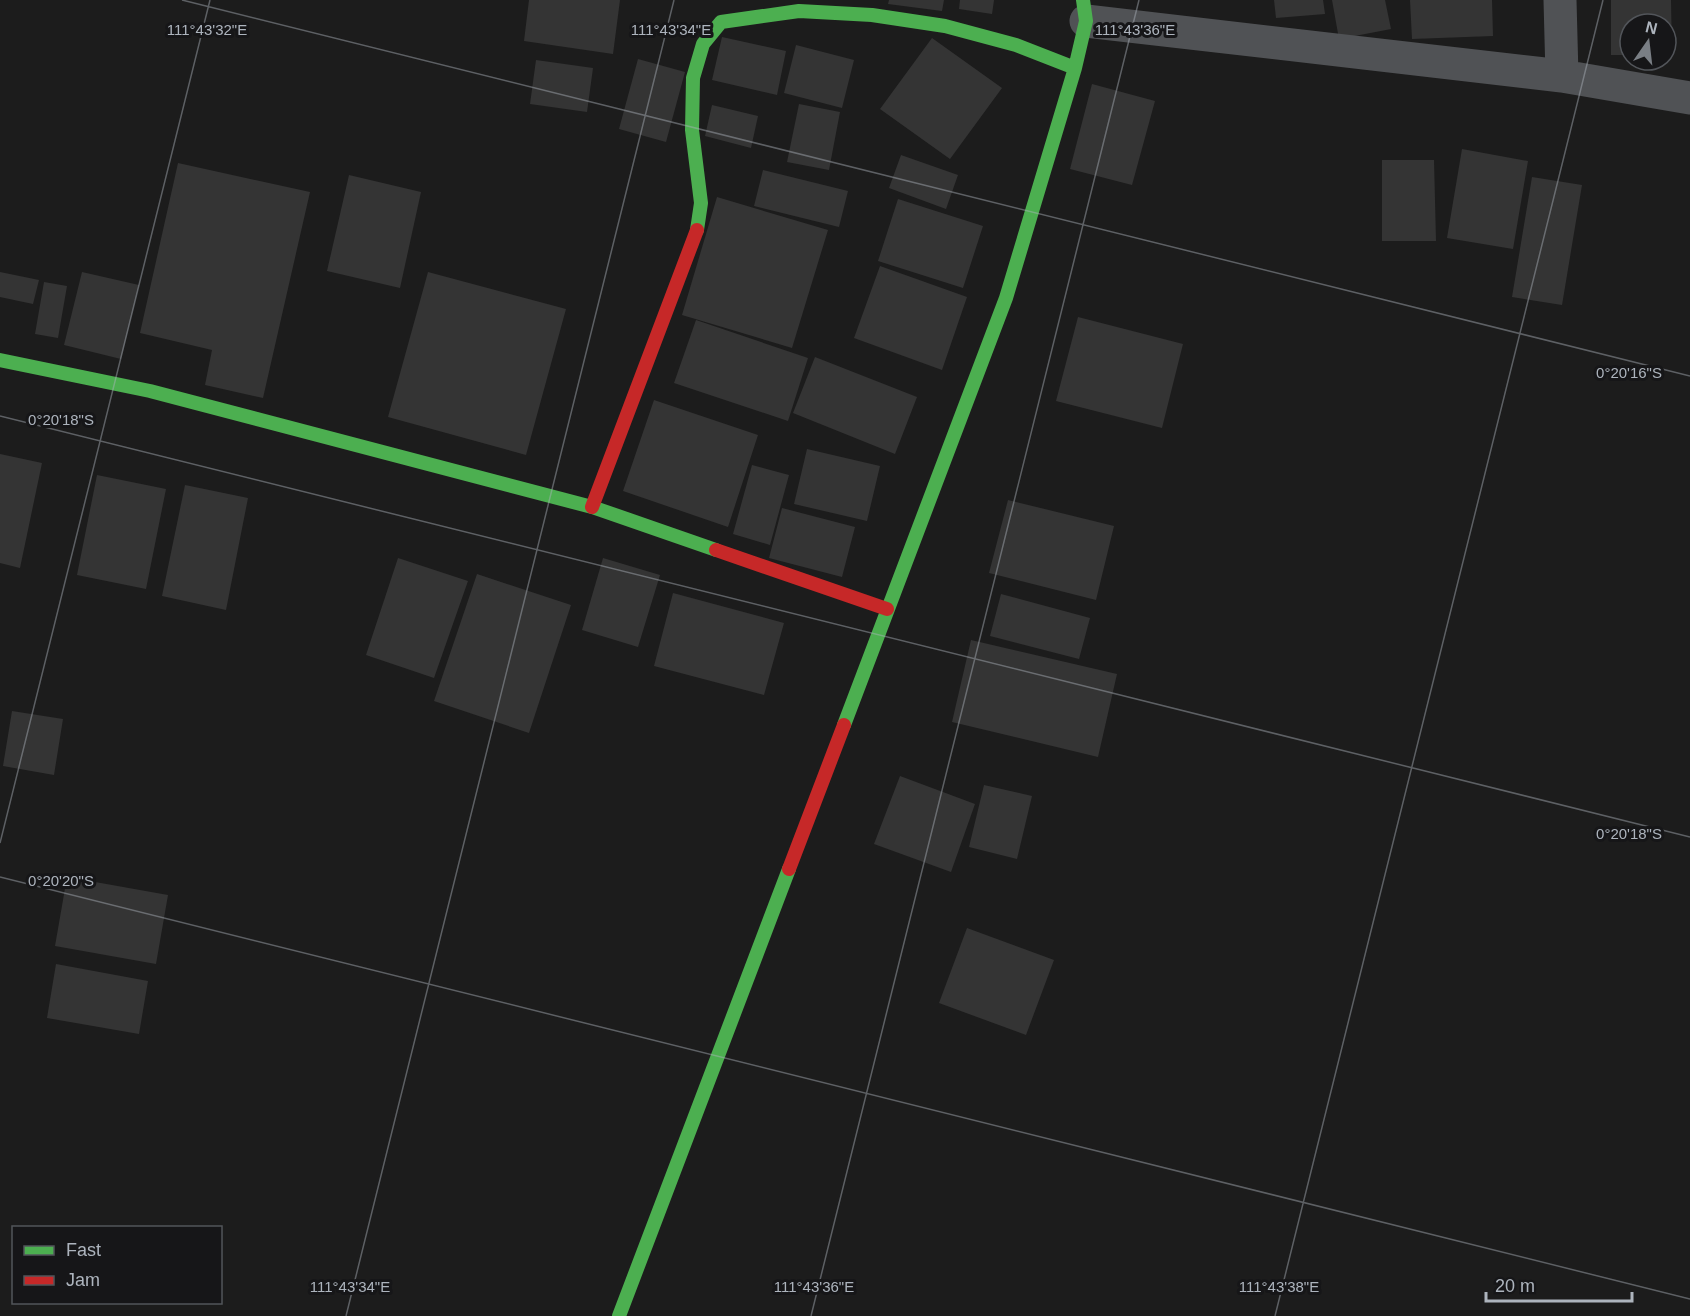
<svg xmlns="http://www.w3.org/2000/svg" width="1690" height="1316" viewBox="0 0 1690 1316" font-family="Helvetica,sans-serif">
  <rect width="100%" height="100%" fill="#1c1c1c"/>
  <!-- building -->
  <path fill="#343434" d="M 529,0 L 620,0 L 613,54 L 524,41 Z
    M 889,0 L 944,0 L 942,11 L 888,4 Z
    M 960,0 L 994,0 L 992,14 L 959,9 Z
    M 1274,0 L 1323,0 L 1325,14 L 1276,18 Z
    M 1332,0 L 1385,0 L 1391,29 L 1339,39 Z
    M 1410,0 L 1492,0 L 1493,36 L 1412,39 Z
    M 1611,0 L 1671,0 L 1672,55 L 1666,55 L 1666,24 L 1630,24 L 1630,55 L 1611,55 Z
    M 722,37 L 786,51 L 777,95 L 712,80 Z
    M 932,38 L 1002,88 L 950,159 L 880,109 Z
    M 796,45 L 854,60 L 842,108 L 784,93 Z
    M 638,59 L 685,72 L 666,142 L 619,129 Z
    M 536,60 L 593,68 L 587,112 L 530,104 Z
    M 1092,84 L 1155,101 L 1132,185 L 1070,169 Z
    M 799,104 L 840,112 L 829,170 L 787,162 Z
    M 712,105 L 758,116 L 751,148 L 705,136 Z
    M 1462,149 L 1528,161 L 1513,249 L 1447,238 Z
    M 901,155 L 958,175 L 946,209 L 889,188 Z
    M 1382,160 L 1434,160 L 1436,241 L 1382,241 Z
    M 178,163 L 310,192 L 263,398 L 205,385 L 212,350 L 140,333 Z
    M 763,170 L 848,191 L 839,227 L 754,206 Z
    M 349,175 L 421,192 L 400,288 L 327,271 Z
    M 1532,177 L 1582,185 L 1562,305 L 1512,297 Z
    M 717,197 L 828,230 L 792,348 L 682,315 Z
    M 898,199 L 983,226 L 963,288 L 878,261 Z
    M 880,266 L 967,297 L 942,370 L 854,338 Z
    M 0,272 L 39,280 L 33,304 L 0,297 Z
    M 82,272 L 139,285 L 121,359 L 64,345 Z
    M 428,272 L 566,309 L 526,455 L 388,417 Z
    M 44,282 L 67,286 L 58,338 L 35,334 Z
    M 1078,317 L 1183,344 L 1162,428 L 1056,401 Z
    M 696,320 L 808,358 L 788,421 L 674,383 Z
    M 815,357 L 917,397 L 895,454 L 793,413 Z
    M 654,400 L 758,435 L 728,527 L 623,491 Z
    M 807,449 L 880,466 L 867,521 L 794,504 Z
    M 0,454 L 42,463 L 20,568 L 0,563 Z
    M 752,465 L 789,475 L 770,545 L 733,534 Z
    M 97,475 L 166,489 L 146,589 L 77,575 Z
    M 185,485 L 248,498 L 226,610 L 162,596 Z
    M 1008,500 L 1114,526 L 1096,600 L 989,573 Z
    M 782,508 L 855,527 L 842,577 L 769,558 Z
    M 398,558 L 468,581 L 434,678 L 366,655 Z
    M 603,558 L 660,575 L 638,647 L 582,630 Z
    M 477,574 L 571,605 L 529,733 L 434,701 Z
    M 673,593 L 784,623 L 764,695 L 654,666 Z
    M 1001,594 L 1090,618 L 1079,659 L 990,636 Z
    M 971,640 L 1117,674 L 1098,757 L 952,722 Z
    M 12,711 L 63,719 L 54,775 L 3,766 Z
    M 900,776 L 975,804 L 951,872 L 874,844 Z
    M 984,785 L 1032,796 L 1017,859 L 969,847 Z
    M 67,877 L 168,895 L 156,964 L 55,946 Z
    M 967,928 L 1054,960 L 1026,1035 L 939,1003 Z
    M 56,964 L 148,981 L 139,1034 L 47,1018 Z"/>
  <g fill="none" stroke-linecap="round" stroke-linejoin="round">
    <!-- street -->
    <path stroke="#505255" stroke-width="33" d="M 1560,0 L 1562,76
      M 1086,21 L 1562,76 L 1690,98"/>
    <!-- fast -->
    <path stroke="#4caf50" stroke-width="14" d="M 697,230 L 701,203 L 692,130 L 693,78 L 703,44 L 721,22 L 799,11 L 872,15 L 945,26 L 1016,45 L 1075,68
      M 0,360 L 150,391 L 592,507 L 716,550
      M 844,725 L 1006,298 L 1075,68 L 1086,21 L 1083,0
      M 619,1316 L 789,869"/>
    <!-- jam -->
    <path stroke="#c62828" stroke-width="14" d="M 592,507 L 697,230
      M 716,550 L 887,609
      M 789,869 L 844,725"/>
  </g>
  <!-- ticks -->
  <path fill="none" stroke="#adb4bd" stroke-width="1.5" stroke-opacity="0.45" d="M 182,0 L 1690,376M 0,416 L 1690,837M 0,843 L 210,0M 0,877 L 1690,1299M 346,1316 L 674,0M 811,1316 L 1139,0M 1275,1316 L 1603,0"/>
  <g font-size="15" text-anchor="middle" fill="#adb4bd" stroke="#161618" stroke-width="6" stroke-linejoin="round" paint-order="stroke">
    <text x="671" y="35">111°43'34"E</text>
    <text x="1135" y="35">111°43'36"E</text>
    <text x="207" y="35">111°43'32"E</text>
    <text x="1629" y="378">0°20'16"S</text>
    <text x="61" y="425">0°20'18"S</text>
    <text x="1629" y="839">0°20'18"S</text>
    <text x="61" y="886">0°20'20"S</text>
    <text x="350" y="1292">111°43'34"E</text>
    <text x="814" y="1292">111°43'36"E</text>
    <text x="1279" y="1292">111°43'38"E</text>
  </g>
  <!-- legend -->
  <rect x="12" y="1226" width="210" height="78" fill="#161618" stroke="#52555a" stroke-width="1.5"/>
  <rect x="24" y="1246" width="30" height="9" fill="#4caf50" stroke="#52555a" stroke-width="1.5"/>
  <text x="66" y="1256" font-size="18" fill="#adb4bd">Fast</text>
  <rect x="24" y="1276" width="30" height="9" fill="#c62828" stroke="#52555a" stroke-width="1.5"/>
  <text x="66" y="1286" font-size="18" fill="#adb4bd">Jam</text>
  <!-- north arrow -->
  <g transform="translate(1648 42) rotate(14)"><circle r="28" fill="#161618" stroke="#52555a" stroke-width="1.5"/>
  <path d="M0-4.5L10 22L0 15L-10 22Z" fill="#7a7f85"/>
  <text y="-9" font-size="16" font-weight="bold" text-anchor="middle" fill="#adb4bd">N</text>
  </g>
  <!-- scale -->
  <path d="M1486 1292v9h146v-9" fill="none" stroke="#adb4bd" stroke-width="3"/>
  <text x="1495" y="1292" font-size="18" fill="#adb4bd" stroke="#161618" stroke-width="4.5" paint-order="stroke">20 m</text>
</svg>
